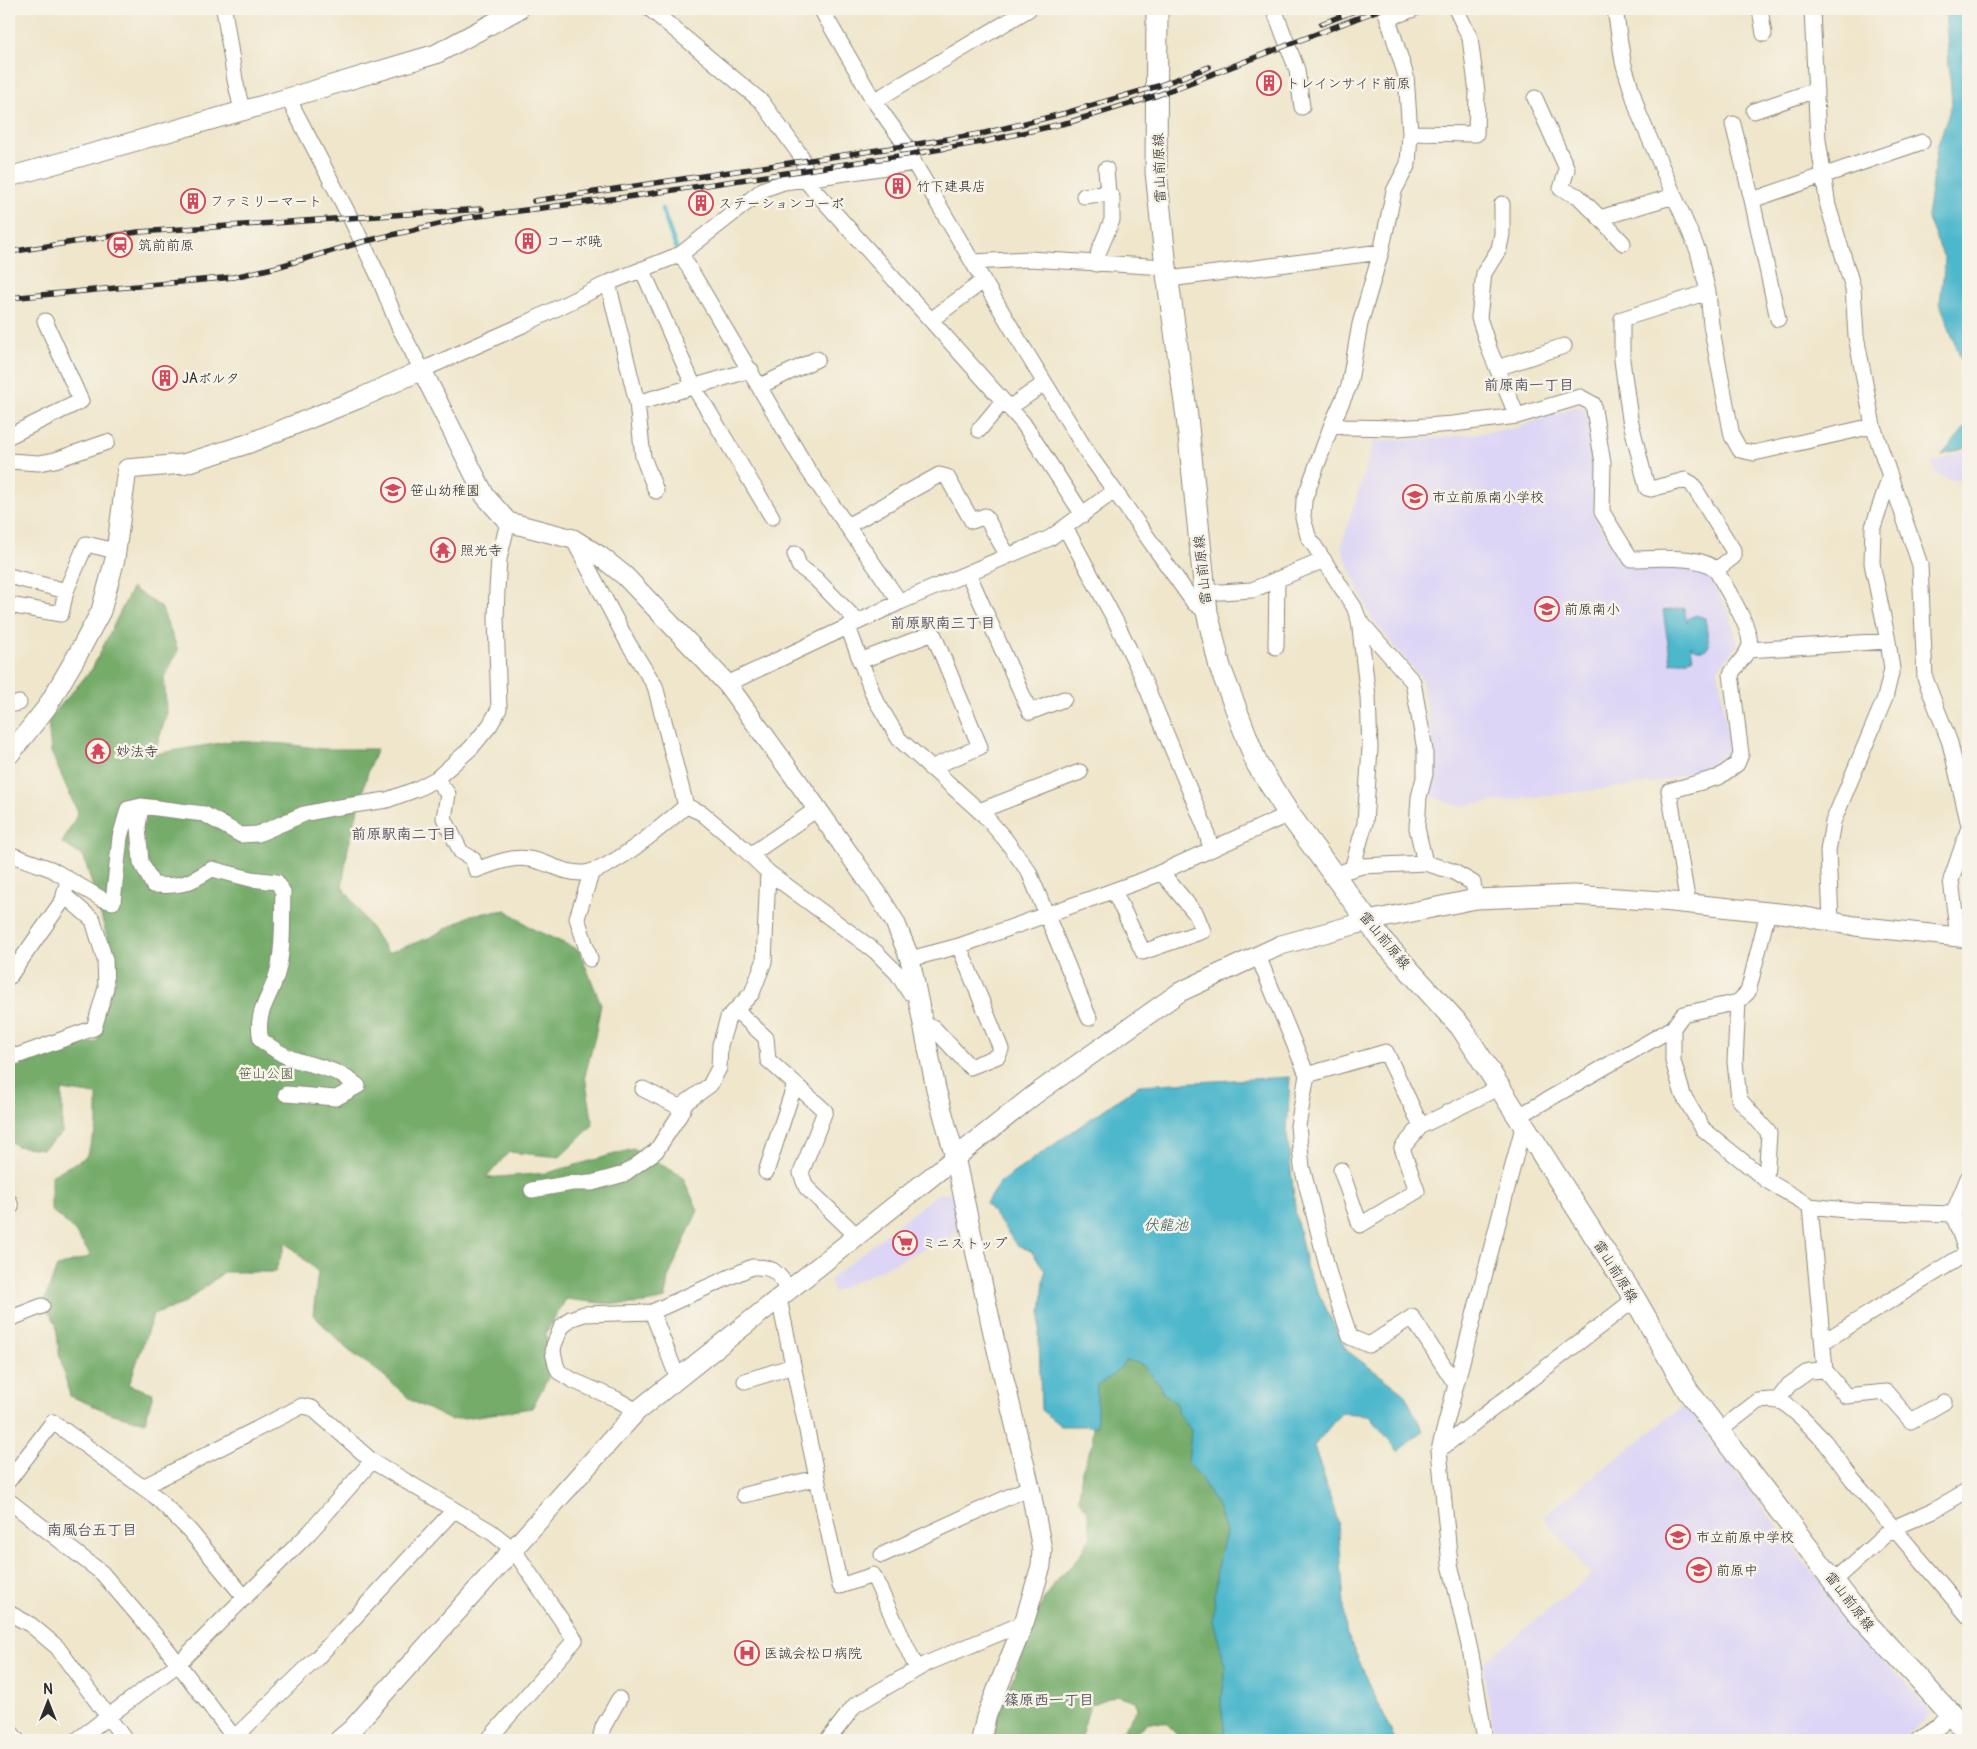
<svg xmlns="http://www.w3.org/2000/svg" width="1977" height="1749" viewBox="0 0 1977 1749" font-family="Pangolin,'Klee One',sans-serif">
  <rect width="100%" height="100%" fill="#f7f3e8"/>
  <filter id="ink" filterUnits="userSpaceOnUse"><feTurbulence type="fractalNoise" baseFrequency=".02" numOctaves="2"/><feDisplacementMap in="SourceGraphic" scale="10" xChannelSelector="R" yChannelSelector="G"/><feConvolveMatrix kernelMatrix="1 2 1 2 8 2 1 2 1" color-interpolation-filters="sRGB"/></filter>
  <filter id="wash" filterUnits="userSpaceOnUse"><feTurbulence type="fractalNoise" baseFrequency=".0096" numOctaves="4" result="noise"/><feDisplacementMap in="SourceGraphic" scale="20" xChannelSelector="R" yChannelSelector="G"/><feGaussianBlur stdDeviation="1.12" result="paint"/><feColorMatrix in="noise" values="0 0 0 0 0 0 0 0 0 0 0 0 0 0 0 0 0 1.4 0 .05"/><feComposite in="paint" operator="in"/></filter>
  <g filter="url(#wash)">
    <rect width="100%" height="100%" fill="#efe6cb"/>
    <!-- built -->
    <path fill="#ddd5f6" d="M 1577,406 L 1585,410 L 1595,463 L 1593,514 L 1625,566 L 1698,569 L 1709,576 L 1730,615 L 1738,645 L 1718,669 L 1730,752 L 1709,766 L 1655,783 L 1458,806 L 1427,794 L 1434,750 L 1422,679 L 1371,618 L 1341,547 L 1374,441 L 1442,438 L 1517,428 Z
      M 1968,449 L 1968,481 L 1951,480 L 1937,475 L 1931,463 Z
      M 951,1193 L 959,1232 L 834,1292 L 830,1279 L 937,1194 Z
      M 1686,1404 L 1847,1619 L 1932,1713 L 1920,1725 L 1900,1740 L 1496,1740 L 1482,1664 L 1591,1575 L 1543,1516 Z"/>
    <!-- forest -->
    <path fill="#74ac6b" stroke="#506c4b" d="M 132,588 L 161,607 L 178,650 L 164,679 L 167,714 L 154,754 L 232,741 L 285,744 L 323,749 L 377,749 L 369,768 L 348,848 L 342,886 L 388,953 L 431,937 L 471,915 L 506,910 L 533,929 L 579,950 L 601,1004 L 595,1036 L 585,1076 L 593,1125 L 560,1157 L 509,1152 L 486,1178 L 547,1173 L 633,1149 L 682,1176 L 698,1210 L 668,1278 L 665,1299 C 632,1308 599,1303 566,1299 L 546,1333 L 548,1378 L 532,1408 L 450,1420 L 412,1401 L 382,1374 L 348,1350 L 313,1315 L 318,1272 L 286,1243 L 275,1272 L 224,1272 L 183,1304 L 153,1315 L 129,1385 L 153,1393 L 145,1422 L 113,1414 L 70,1396 L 59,1353 L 56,1323 L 43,1304 L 57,1267 L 91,1256 L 73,1229 L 51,1210 L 51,1176 L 86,1157 L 97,1127 L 97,1095 L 62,1090 L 62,1133 L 43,1149 L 16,1146 L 9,1140 L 9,1071 L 54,1050 L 97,1042 L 105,1001 L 116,980 L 110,947 L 84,857 L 62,843 L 78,813 L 51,752 L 48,720 L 92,669 Z
      M 1126,1356 L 1145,1360 L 1186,1406 L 1233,1527 L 1231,1740 L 1183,1740 L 1166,1723 L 1148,1722 L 1128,1740 L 1115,1740 L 1138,1708 L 1135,1701 L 1117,1695 L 1090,1705 L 1080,1740 L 994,1740 L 997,1719 L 1041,1605 L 1053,1584 L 1075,1562 L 1091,1537 L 1088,1513 L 1079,1498 L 1082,1470 L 1093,1442 L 1092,1386 Z"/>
    <!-- water -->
    <path fill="#4eb7cc" stroke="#3c717c" d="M 1945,9 L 1968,9 L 1968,375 L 1956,347 L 1940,303 L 1945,260 L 1927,217 L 1937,148 L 1952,104 Z
      M 1968,424 L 1968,446 L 1942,455 Z
      M 1684,608 L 1687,622 L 1689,618 L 1696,615 L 1705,618 L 1709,645 L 1707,649 C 1700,651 1696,651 1691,646 L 1693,659 L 1671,663 L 1663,611 Z
      M 1290,1077 L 1287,1133 L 1296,1216 L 1307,1269 L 1346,1350 L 1404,1393 L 1423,1431 L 1398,1451 L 1369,1415 L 1341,1413 L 1314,1446 L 1338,1522 L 1346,1632 L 1395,1740 L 1226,1740 L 1221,1705 L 1226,1667 L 1213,1621 L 1217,1567 L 1226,1532 L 1218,1507 L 1200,1477 L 1188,1463 L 1191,1430 L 1177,1412 L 1177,1403 L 1162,1392 L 1159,1384 L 1143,1365 L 1127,1360 L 1112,1376 L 1097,1385 L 1097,1426 L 1061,1426 L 1041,1410 L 1039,1335 L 1045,1270 L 1031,1251 L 1017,1245 L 986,1203 L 999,1183 L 1139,1085 Z"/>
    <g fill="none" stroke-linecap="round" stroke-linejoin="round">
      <!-- stream -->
      <path stroke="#4eb7cc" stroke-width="4.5" d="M 662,209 L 676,248"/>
    </g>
  </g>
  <g filter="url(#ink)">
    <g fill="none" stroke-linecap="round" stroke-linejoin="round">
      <defs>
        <path id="minor" d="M 224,9 L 235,80 L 242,110
          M 650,9 L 762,102 L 801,156 L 805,169 L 806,181 L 1023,423 L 1083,515
          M 821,9 L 874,101 L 912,154 L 914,163 L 1015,334 L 1087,452 L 1194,603 L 1207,612
          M 1274,9 L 1297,70 L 1302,107
          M 1385,9 L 1406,76 L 1410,133 L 1408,164 L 1394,191 L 1381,252 L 1360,324 L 1349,386 L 1332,424 L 1304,500 L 1303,518 L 1308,536 L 1354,607 L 1359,620 L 1413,682 L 1425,750 L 1425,774 L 1419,797 L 1417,828 L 1425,863
          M 1615,9 L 1623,62 L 1639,114 L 1698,251 L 1708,292 L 1711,325 L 1732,436 L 1740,450 L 1754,453 L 1873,426
          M 1760,9 L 1764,34
          M 1812,9 L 1818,140 L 1828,206 L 1853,288 L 1856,336 L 1873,426 L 1920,565 L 1925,678 L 1950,743 L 1968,821
          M 1389,18 L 1414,9
          M 288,98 L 350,217 L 378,275 L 398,325 L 422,370 L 523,325 L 608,283 L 681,254 L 764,189 L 784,182 L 914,163
          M 1535,98 L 1567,169 L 1561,189 L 1578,196 L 1600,218
          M 874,101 L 1029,9
          M 1754,111 L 1816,90
          M 1733,124 L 1752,200
          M 1410,133 L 1476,134 L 1477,92 L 1470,38 L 1456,9
          M 1106,169 L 1108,193
          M 1084,196 L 1108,193 L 1112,197 L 1112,220 L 1099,251 L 1096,264
          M 1502,204 L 1502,234 L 1499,249 L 1484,273 L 1479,318 L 1490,351 L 1517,416
          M 1623,243 L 1600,218 L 1674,196
          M 681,254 L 808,470 L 900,602
          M 973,262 L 1029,259 L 1166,267
          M 642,269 L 694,387 L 772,517
          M 1169,279 L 1381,252
          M 608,283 L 637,403 L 751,370
          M 1708,292 L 1622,319 L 1622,360 L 1630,419 L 1647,488 L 1651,489 L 1685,480 L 1692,484 L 1733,550 L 1733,557 L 1716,570
          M 1778,319 L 1752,200 L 1922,142
          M 931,320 L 983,281
          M 1497,368 L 1564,346
          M 760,386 L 817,359
          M 637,403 L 643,457 L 656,491
          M 1009,408 L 1045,383
          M 1332,424 L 1344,427 L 1398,428 L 1453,424 L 1517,416 L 1580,397 L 1593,404 L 1603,463 L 1602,512 L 1631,559 C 1652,559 1700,554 1716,570 C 1724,585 1755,632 1749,648 C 1745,657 1736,666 1731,674 L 1741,754 L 1737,764 L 1719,777 L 1669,791 L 1688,904
          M 979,430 L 1003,401
          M 9,436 L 81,401 L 45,321
          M 9,461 L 39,463 L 55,460 L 107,442
          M 847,526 L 939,475 L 947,477 L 972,521 L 985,516 L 1008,556
          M 1065,527 L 1116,622 L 1141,674 L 1205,827 L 1211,849
          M 573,539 L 628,643 L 655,686 L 686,806
          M 795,554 L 799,566 L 815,578 L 858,622
          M 968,573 L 1030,712 L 1064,699
          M 9,576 L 66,591 L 86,544 L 116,551
          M 1205,593 L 1252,590 L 1324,560
          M 9,605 L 61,614 L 66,591
          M 848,627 L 874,697 L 899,739 L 985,816 L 1005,839 L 1029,872 L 1089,1018
          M 1276,647 L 1277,579
          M 1748,650 L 1888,641
          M 860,661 L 933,633 L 980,747 L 930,768
          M 727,684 L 900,602 L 1050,538 L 1114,491
          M 9,705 L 19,703
          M 436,779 L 448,794 L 444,818 L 461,852 L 473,859 L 476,870 C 493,864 511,856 528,859 C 548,861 562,874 584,873 C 610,872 666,823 686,806
          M 141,806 L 138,827 L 141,862 L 153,885 C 181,887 188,884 212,869 L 251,879 L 277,882 L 283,892 C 282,918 284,946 278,970 C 272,997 254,1011 261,1040 C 272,1048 283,1056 296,1060 C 321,1068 335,1068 358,1086 L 336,1098 L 286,1094
          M 686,806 L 702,813 L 741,846 L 768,872 L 875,951 L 897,973 L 909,992 L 917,991
          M 979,811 L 1080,772
          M 9,854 L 51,869 L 102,899 L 113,902 L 120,837 L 128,809 L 141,806 L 204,814 L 241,835 L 258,834 L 304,814 L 333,808 L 387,800 L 417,789 L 436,779 L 471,748 L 490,725 L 499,709 L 496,618 L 497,590 L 499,559 L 508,522
          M 750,855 L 817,809
          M 1352,869 L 1365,823 L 1370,748 L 1368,697 L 1359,620
          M 1345,871 L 1362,866 L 1425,863 L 1452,871 L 1473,883 L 1476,899
          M 1114,891 L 1143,952 L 1203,931 L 1196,914 L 1161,872
          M 1768,912 L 1748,992 L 1738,1002 L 1683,1014 L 1673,1028 L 1673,1061 L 1683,1095 L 1703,1129 L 1766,1180 L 1810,1206 L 1854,1211 L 1953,1214
          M 1831,921 L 1828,851 L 1833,822 L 1885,698 L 1892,669 L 1888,641 L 1872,563 L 1873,527 L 1890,476
          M 1958,937 L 1951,880 L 1968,830
          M 1258,956 L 1307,1075 L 1298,1126 L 1302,1167 L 1330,1278 L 1350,1337 L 1369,1345 L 1412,1317 L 1456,1385
          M 590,959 L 577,918 L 592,871
          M 910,959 L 959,946 L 1146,879 L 1289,814
          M 9,977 L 63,900 L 66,887
          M 1738,1002 L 1735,1062 L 1739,1099 L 1769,1133 L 1766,1180
          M 736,1010 L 766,1038 L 768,1060 L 825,1111 L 801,1173 L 806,1187 L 857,1236
          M 924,1028 L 933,1027 L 970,1067 L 998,1056 L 1001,1049 L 959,946
          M 9,1052 L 14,1057 L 94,1028 L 106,988 L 105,960 L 93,920 L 64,895
          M 1307,1075 L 1386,1052 L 1421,1126
          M 643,1089 L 683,1109
          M 1519,1116 L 1673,1028
          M 1341,1170 L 1360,1225 L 1417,1191 L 1402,1148 L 1421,1126 L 1500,1087
          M 766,1172 L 795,1084
          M 1968,1178 L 1953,1214 L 1967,1253 L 1968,1253
          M 532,1190 L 572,1183 L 592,1183 L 624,1174 L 656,1151 L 679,1116 L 684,1104 L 710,1085 L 719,1068 L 720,1045 L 728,1018 L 752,993 L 764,962 L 768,872
          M 9,1201 L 11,1207
          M 1810,1206 L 1825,1370
          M 779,1299 L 840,1586 L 873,1575 L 917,1669
          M 652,1312 L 678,1379
          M 9,1319 L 42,1306
          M 1823,1342 L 1967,1253
          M 745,1381 L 793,1366
          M 1777,1401 L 1789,1385 L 1809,1371 L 1825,1370 L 1846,1396 L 1886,1392 L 1911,1421 L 1944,1402
          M 637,1411 L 616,1399 L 574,1381 L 559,1372 L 556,1365 L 553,1352 L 554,1345 L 561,1328 L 570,1319 L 584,1314 L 652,1312 L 752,1267 C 775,1266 777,1273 790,1290
          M 1719,1431 L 1758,1401 L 1772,1400 L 1783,1402 L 1802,1418 L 1825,1442 L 1852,1479 L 1968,1616
          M 1439,1450 L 1635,1299
          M 9,1480 L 53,1422 L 156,1497 L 190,1531 L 245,1598
          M 143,1487 L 302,1406 L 312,1408 L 372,1461 L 490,1531 L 513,1549 L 575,1640 L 488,1740
          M 744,1495 L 817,1478
          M 9,1501 L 102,1573 L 167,1649 L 236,1740
          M 882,1555 L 1030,1487
          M 1834,1581 L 1893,1528 L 1934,1510 L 1968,1490
          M 9,1613 L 31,1625 L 57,1647 L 125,1740
          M 9,1730 L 17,1740
          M 234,1738 L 317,1658 L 454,1510
          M 77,1740 L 178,1664 L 310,1532 L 372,1461
          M 600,1740 L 603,1727 L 619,1699
          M 828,1740 L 855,1705 L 928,1663 L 1024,1623
          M 1485,1740 L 1471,1654 L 1450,1564 L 1439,1450 L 1524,1123
          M 1918,1740 L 1938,1727 L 1949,1713"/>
        <path id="tertiary" d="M 9,177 L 288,98 L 436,54 L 519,9
          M 9,755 L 47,707 L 79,652 L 101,611 L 115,559 L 127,469 L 183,464 L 247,444 L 358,399 L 422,370 L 485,496 L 508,522 L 573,539 L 600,556 L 625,576 L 701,656 L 727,684 L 806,793 L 878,895 L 895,922 L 910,959 L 936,1089 L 955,1157 L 993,1333 L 1030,1487 L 1042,1549 L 1041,1566 L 1024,1623 L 986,1717 L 981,1740
          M 339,1740 L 352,1729 L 637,1411 L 1034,1095 L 1180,992 L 1281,945 L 1368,921 L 1476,899 L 1573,895 L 1662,901 L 1789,914 L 1855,926 L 1968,938"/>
        <path id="secondary" d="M 1157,9 L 1156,172 L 1166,267 L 1187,417 L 1207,612 L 1220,667 L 1257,764 L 1289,814 L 1381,939 L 1461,1027 L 1635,1299 L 1688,1391 L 1861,1617 L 1957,1721 L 1968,1727"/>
      </defs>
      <!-- minor casing -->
      <use href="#minor" stroke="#8d887b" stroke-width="17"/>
      <!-- tertiary casing -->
      <use href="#tertiary" stroke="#8d887b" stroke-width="21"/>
      <!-- secondary casing -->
      <use href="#secondary" stroke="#8d887b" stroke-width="23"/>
      <!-- minor -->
      <use href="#minor" stroke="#fff" stroke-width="15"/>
      <!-- tertiary -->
      <use href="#tertiary" stroke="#fff" stroke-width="19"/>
      <!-- secondary -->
      <use href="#secondary" stroke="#fff" stroke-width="21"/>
      <defs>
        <path id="rail" d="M 1321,24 L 1359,9
          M 534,201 L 905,146 L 985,133 L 1066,113 L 1158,86 L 1209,67
          M 9,252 L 138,232 L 482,209
          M 9,298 L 234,277 L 277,267 L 362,242 L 464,218 L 627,197 L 912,154 L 987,141 L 1070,122 L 1158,95 L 1381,9"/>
      </defs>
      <!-- rail casing -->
      <use href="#rail" stroke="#2b2b2b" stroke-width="5.5"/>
      <!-- rail -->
      <use href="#rail" stroke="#f7f3e8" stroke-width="4" stroke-dasharray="11" stroke-linecap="butt"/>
    </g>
  </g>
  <!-- icons -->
  <defs>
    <symbol id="building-ring" viewBox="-11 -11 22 22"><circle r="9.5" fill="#f7f3e8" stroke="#d1495b" stroke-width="1.5"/><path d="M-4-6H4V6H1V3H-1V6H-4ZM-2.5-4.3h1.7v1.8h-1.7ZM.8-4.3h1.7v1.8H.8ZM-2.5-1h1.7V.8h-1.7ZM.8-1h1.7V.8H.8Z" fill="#d1495b"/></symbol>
    <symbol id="station-ring" viewBox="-11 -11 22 22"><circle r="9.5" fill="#f7f3e8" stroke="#d1495b" stroke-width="1.5"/><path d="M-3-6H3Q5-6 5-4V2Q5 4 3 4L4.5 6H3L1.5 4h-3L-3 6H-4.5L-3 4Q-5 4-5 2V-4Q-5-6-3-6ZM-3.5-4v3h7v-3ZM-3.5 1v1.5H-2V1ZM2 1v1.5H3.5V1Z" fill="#d1495b"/></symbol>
    <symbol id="school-ring" viewBox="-11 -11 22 22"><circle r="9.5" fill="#f7f3e8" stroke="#d1495b" stroke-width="1.5"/><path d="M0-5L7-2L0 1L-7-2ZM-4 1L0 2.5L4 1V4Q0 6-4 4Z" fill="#d1495b"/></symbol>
    <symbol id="temple-ring" viewBox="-11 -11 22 22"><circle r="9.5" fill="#f7f3e8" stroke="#d1495b" stroke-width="1.5"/><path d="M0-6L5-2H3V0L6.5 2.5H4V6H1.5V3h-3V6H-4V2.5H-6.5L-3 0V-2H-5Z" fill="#d1495b"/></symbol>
    <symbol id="supermarket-ring" viewBox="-11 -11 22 22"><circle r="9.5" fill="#f7f3e8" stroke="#d1495b" stroke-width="1.5"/><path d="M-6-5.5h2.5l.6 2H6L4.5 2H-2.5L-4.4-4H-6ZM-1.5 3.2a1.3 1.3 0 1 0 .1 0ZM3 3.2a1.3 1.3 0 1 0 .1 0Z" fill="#d1495b"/></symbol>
    <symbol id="hospital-ring" viewBox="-11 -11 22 22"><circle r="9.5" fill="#f7f3e8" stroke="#d1495b" stroke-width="1.5"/><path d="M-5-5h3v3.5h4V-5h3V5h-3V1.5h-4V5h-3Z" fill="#d1495b"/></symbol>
  </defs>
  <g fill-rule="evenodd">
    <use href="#building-ring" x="1255" y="69" width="28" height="28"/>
    <use href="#building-ring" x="884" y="172" width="28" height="28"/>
    <use href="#building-ring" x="179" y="187" width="28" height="28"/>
    <use href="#building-ring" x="687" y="189" width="28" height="28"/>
    <use href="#building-ring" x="514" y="227" width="28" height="28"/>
    <use href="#station-ring" x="106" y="231" width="28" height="28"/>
    <use href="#building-ring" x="151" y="364" width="28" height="28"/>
    <use href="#school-ring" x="379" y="476" width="28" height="28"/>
    <use href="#school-ring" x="1401" y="483" width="28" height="28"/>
    <use href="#temple-ring" x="429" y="536" width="28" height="28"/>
    <use href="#school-ring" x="1533" y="595" width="28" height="28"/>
    <use href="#temple-ring" x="84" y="737" width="28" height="28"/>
    <use href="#supermarket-ring" x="891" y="1229" width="28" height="28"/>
    <use href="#school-ring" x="1664" y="1523" width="28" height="28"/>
    <use href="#school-ring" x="1685" y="1556" width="28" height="28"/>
    <use href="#hospital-ring" x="733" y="1639" width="28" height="28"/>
  </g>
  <g text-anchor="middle" stroke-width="5" stroke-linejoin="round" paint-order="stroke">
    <!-- poi labels -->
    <g font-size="14" fill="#2b2b2b" stroke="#f7f3e8" text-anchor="start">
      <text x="1286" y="88">トレインサイド前原</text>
      <text x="916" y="191">竹下建具店</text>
      <text x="210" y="206">ファミリーマート</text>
      <text x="718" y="208">ステーションコーポ</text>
      <text x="546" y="246">コーポ暁</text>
      <text x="138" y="250">筑前前原</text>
      <text x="182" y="383">JAポルタ</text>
      <text x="410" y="495">笹山幼稚園</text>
      <text x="1432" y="502">市立前原南小学校</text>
      <text x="460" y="555">照光寺</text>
      <text x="1564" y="614">前原南小</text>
      <text x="116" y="756">妙法寺</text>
      <text x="922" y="1248">ミニストップ</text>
      <text x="1696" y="1542">市立前原中学校</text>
      <text x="1716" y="1575">前原中</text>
      <text x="764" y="1658">医誠会松口病院</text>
    </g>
    <!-- street labels -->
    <g font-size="14" fill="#2b2b2b" stroke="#f7f3e8">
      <text transform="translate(1159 168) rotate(-92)" y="5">雷山前原線</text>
      <text transform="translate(1202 570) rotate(-96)" y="5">雷山前原線</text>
      <text transform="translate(1385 940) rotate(50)" y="5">雷山前原線</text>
      <text transform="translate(1616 1271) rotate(58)" y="5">雷山前原線</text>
      <text transform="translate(1850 1601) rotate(52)" y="5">雷山前原線</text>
    </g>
    <!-- park labels -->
    <g font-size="14" fill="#4a5a43" stroke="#f7f3e8">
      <text x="266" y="1078">笹山公園</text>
    </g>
    <!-- neighbourhood labels -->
    <g font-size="15" font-weight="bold" fill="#585564" stroke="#f7f3e8">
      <text x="1529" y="390">前原南一丁目</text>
      <text x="943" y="628">前原駅南三丁目</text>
      <text x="404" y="839">前原駅南二丁目</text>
      <text x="92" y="1535">南風台五丁目</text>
      <text x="1049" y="1705">篠原西一丁目</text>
    </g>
    <!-- water labels -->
    <g font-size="15" font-style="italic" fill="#375c63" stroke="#f7f3e8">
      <text x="1166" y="1230">伏龍池</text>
    </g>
  </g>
  <!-- margin -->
  <rect width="1977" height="1749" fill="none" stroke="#f7f3e8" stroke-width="30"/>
  <!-- north arrow -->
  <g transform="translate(48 1702)" stroke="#f7f3e8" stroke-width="4" paint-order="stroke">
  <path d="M0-4L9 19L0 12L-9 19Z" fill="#2b2b2b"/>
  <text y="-8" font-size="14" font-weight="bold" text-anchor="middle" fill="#2b2b2b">N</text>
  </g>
</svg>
